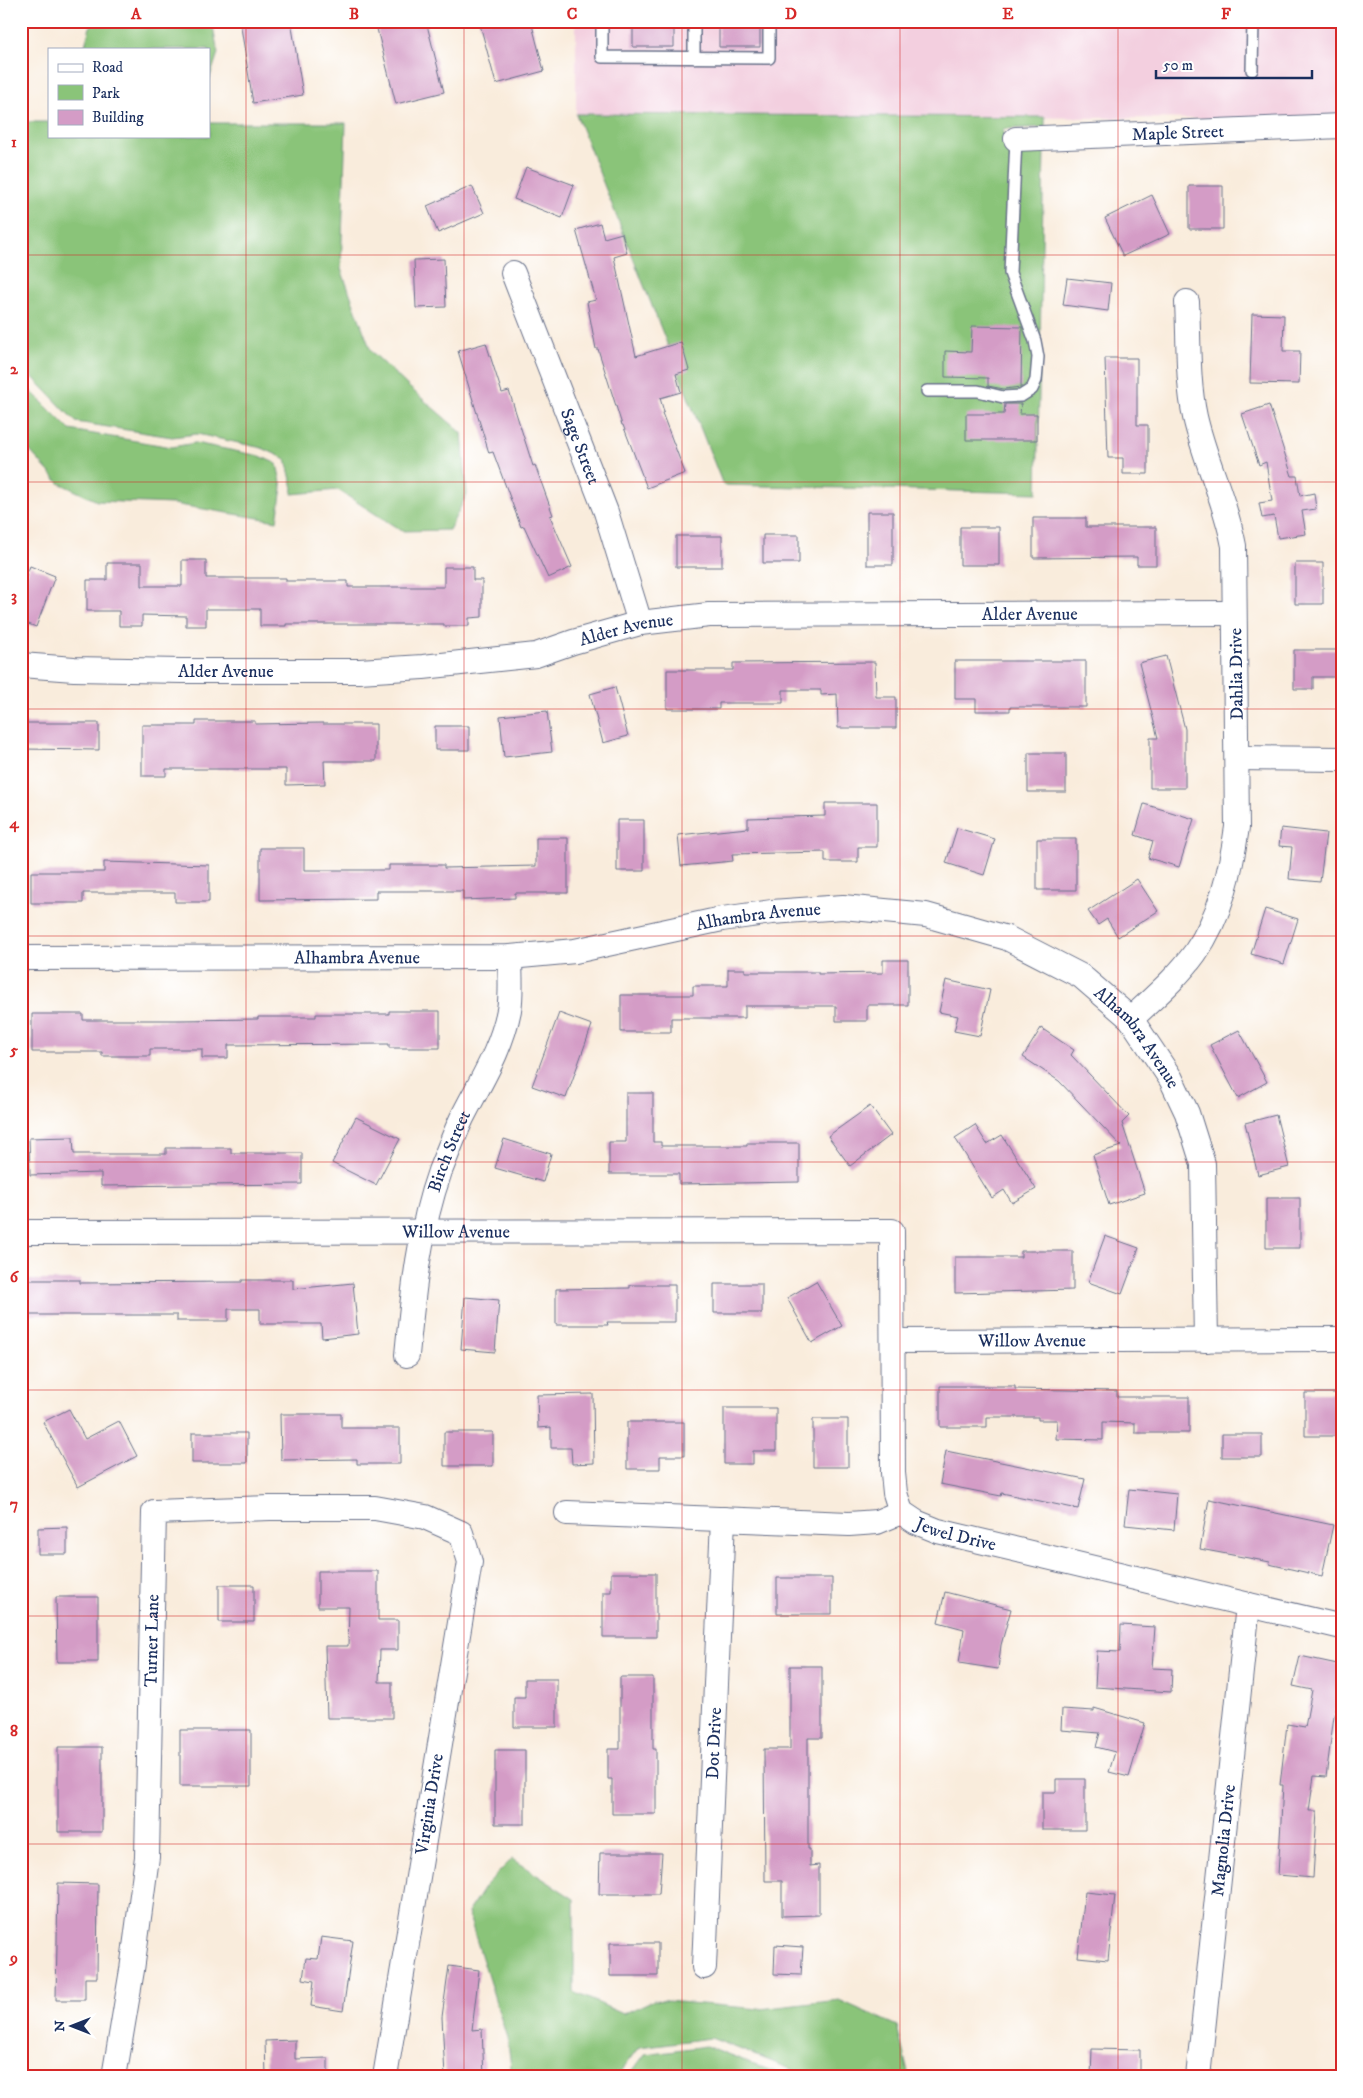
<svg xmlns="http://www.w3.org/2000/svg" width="1363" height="2098" viewBox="0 0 1363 2098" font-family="'IM FELL DW Pica',serif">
  <rect width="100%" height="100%" fill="#fff"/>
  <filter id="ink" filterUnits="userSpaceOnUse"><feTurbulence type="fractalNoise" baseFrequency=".02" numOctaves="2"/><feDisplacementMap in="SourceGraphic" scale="10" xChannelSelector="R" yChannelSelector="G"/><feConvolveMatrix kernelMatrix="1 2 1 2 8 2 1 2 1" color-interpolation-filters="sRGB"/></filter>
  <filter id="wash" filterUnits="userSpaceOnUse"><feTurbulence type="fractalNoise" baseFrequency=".0096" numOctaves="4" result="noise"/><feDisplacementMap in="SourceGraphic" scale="20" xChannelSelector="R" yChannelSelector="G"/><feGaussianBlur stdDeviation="1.12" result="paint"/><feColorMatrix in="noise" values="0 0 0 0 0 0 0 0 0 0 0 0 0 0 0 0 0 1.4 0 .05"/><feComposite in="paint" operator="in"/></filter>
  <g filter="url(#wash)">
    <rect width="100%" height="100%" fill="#f9ecdc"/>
    <!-- built -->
    <path fill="#f3cfdf" d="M 576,21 L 1342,21 L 1342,115 L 1247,119 L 576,114 Z"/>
    <!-- green -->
    <path fill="#8ac479" stroke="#527a6c" d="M 97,21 L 212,21 L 218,53 L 209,80 L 209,49 L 84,49 L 90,27 Z
      M 576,114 L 1045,117 L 1045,127 L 1003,129 L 1005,150 L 1044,149 L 1037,493 L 723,485 Z
      M 21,122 L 49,122 L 49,136 L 209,136 L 209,123 L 346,123 L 341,269 L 371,351 L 410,388 L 462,433 L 467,494 L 449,530 L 402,531 L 338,490 L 292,494 L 293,488 L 286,459 L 262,448 L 197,434 L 172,437 L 76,422 L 21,365 Z
      M 21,381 L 70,430 L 172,447 L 195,443 L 260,456 L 277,464 L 282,487 L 277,521 L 173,504 L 97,501 L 59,483 L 21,441 Z
      M 512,1859 L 574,1899 L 574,1992 L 623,2014 L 654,2000 L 760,2009 L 839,2000 L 897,2026 L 909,2077 L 799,2077 L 796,2071 L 711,2038 L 639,2047 L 616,2077 L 512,2077 L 508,2041 L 468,1913 L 485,1886 Z
      M 706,2046 L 788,2077 L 628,2077 L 645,2054 Z"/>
    <g id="blocks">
      <!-- building -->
      <path fill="#d49cc6" d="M 240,21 L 291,21 L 303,95 L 253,103 Z
        M 375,21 L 426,21 L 444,92 L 396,104 Z
        M 479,21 L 531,21 L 544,71 L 496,84 Z
        M 633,21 L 674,21 L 674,47 L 633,47 Z
        M 719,21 L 760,21 L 760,47 L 719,47 Z
        M 526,167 L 574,185 L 562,218 L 514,199 Z
        M 472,186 L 484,213 L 438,233 L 427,206 Z
        M 1189,186 L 1223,186 L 1223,229 L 1189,229 Z
        M 1152,195 L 1170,234 L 1123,256 L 1105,218 Z
        M 600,223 L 604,238 L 622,233 L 627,253 L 614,257 L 636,356 L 681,342 L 689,370 L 676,374 L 681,392 L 660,398 L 664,412 L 662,413 L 685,473 L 647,488 L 623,425 L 622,425 L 598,349 L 596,349 L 587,302 L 596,300 L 576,230 Z
        M 444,259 L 446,307 L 416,308 L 414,260 Z
        M 1067,278 L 1111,283 L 1108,311 L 1063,305 Z
        M 1252,314 L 1284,315 L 1283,351 L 1300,351 L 1299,384 L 1250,383 Z
        M 972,326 L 1022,327 L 1021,387 L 1004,389 L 988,386 L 988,378 L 945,377 L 945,351 L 971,352 Z
        M 486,343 L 502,393 L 509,391 L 533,466 L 535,465 L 553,515 L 550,516 L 572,567 L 548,578 L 524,526 L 521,527 L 493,452 L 489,453 L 458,351 Z
        M 1105,358 L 1137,358 L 1137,425 L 1148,425 L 1148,474 L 1123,474 L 1123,458 L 1108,458 Z
        M 1005,404 L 1021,404 L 1020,414 L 1037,414 L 1037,440 L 966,440 L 966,414 L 1004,414 Z
        M 1269,405 L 1292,476 L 1297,476 L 1300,496 L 1314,493 L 1316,509 L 1302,511 L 1306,534 L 1278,538 L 1274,516 L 1262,518 L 1259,503 L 1272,501 L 1266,462 L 1259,465 L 1242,414 Z
        M 867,512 L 893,512 L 893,565 L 867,565 Z
        M 1033,518 L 1086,518 L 1086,527 L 1156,527 L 1156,565 L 1137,565 L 1137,557 L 1033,558 Z
        M 960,527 L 999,527 L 999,565 L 960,565 Z
        M 763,535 L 799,535 L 799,563 L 763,563 Z
        M 676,536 L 722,536 L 722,567 L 676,567 Z
        M 182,560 L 206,560 L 206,578 L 286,578 L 286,581 L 348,581 L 348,587 L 444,587 L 444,567 L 473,567 L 473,580 L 482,580 L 482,617 L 469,618 L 469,626 L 444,626 L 444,624 L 286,624 L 286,626 L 260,626 L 260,609 L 206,609 L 206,626 L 186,626 L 186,616 L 142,615 L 142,626 L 119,626 L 119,611 L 87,611 L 87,580 L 107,580 L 107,563 L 142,563 L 142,586 L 182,586 Z
        M 1295,563 L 1323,563 L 1323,604 L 1295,604 Z
        M 30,566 L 55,576 L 36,627 L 21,621 L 21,589 Z
        M 1294,650 L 1342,650 L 1342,677 L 1313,677 L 1313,689 L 1294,689 Z
        M 1166,656 L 1185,729 L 1185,788 L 1150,788 L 1150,738 L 1158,738 L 1139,663 Z
        M 955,661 L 1086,661 L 1086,707 L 1010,707 L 1010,711 L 976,711 L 976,699 L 955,699 Z
        M 875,662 L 876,697 L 896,697 L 896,728 L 838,728 L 837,694 L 821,695 L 821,690 L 783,690 L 783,703 L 719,703 L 719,709 L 667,709 L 667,670 L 733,670 L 733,663 Z
        M 615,687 L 628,736 L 603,743 L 590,694 Z
        M 547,711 L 552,752 L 504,757 L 500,716 Z
        M 196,721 L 255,721 L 255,724 L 323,723 L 323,724 L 376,724 L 376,761 L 324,761 L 325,784 L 286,785 L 286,769 L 166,769 L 166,776 L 142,776 L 142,725 L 196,725 Z
        M 21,723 L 99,723 L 99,750 L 21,749 Z
        M 435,726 L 469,726 L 469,750 L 435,750 Z
        M 1028,753 L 1066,753 L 1066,792 L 1028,792 Z
        M 825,803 L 877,803 L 877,847 L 858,847 L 858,862 L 825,862 L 825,852 L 732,854 L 733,861 L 681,866 L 678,835 L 748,828 L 748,818 L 825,816 Z
        M 1144,804 L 1194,819 L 1179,867 L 1148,858 L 1153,841 L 1135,835 Z
        M 617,820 L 644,820 L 644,871 L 617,871 Z
        M 957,828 L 995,839 L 984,875 L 946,863 Z
        M 1281,828 L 1326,833 L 1320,882 L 1289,879 L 1292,847 L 1279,846 Z
        M 536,838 L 568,838 L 568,893 L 515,893 L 515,898 L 463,900 L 463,891 L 376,891 L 376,899 L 260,900 L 260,848 L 304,848 L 304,870 L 389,870 L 389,865 L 444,865 L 444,868 L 536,866 Z
        M 1037,839 L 1076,839 L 1076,890 L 1037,890 Z
        M 104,862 L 209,865 L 209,902 L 175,902 L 175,893 L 83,893 L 83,903 L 31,903 L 31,872 L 104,872 Z
        M 1137,879 L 1158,911 L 1118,937 L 1107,919 L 1098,925 L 1088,911 Z
        M 1265,909 L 1298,919 L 1284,964 L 1251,954 Z
        M 883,960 L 908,960 L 908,1005 L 867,1005 L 867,1021 L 836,1021 L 836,1006 L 745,1006 L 745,1018 L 671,1018 L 671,1032 L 621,1032 L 621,995 L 693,995 L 693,986 L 728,986 L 728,969 L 745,969 L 745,972 L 818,972 L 818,974 L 883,973 Z
        M 946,980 L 990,990 L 980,1036 L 954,1031 L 958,1016 L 939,1012 Z
        M 389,1011 L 440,1011 L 440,1048 L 389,1048 L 389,1044 L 228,1045 L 228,1058 L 202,1058 L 202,1049 L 150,1049 L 150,1056 L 102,1056 L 102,1052 L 32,1052 L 32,1014 L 83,1014 L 83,1020 L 180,1020 L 258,1019 L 258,1017 L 316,1017 L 316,1014 L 389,1014 Z
        M 559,1013 L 592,1025 L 566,1098 L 532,1086 Z
        M 1041,1028 L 1074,1050 L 1071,1055 L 1129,1116 L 1122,1123 L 1145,1193 L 1109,1205 L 1093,1155 L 1121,1146 L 1059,1081 L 1023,1057 Z
        M 1239,1030 L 1267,1082 L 1238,1098 L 1210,1045 Z
        M 626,1093 L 653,1093 L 653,1142 L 661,1142 L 661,1146 L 747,1146 L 747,1143 L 799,1143 L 799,1182 L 679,1184 L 679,1174 L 609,1174 L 609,1142 L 626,1142 Z
        M 870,1106 L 891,1135 L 850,1166 L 828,1136 Z
        M 1276,1115 L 1289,1167 L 1258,1175 L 1245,1123 Z
        M 356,1117 L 400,1139 L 376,1185 L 332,1163 Z
        M 975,1125 L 987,1144 L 1002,1135 L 1036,1189 L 1012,1203 L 1004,1190 L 992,1198 L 955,1138 Z
        M 73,1137 L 74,1154 L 166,1154 L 166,1148 L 231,1148 L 231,1153 L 302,1153 L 302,1184 L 101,1186 L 101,1173 L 30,1175 L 29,1138 Z
        M 504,1139 L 551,1154 L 543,1182 L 495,1168 Z
        M 1266,1198 L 1300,1198 L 1300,1248 L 1266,1248 Z
        M 1105,1236 L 1139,1248 L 1122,1294 L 1088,1282 Z
        M 1021,1251 L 1073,1251 L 1073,1290 L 955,1293 L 955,1257 L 1021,1257 Z
        M 29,1280 L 80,1280 L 80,1283 L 242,1282 L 242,1280 L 293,1280 L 293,1289 L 353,1283 L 358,1334 L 322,1338 L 321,1324 L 260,1324 L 260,1309 L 228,1309 L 228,1321 L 177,1321 L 177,1315 L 29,1315 Z
        M 816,1281 L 842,1326 L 812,1343 L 787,1298 Z
        M 714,1284 L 762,1284 L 762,1313 L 714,1313 Z
        M 630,1285 L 675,1285 L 675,1322 L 607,1322 L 608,1325 L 556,1325 L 556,1289 L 630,1288 Z
        M 465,1297 L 499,1300 L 495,1352 L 461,1349 Z
        M 940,1386 L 1015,1386 L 1015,1389 L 1117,1391 L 1117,1397 L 1189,1397 L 1189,1433 L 1135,1433 L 1135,1423 L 1103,1422 L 1103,1440 L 1056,1439 L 1057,1420 L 1038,1420 L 1038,1417 L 987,1417 L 987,1427 L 940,1427 Z
        M 1305,1393 L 1342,1393 L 1342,1436 L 1305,1436 Z
        M 593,1394 L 594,1463 L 572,1464 L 571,1448 L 551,1448 L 551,1427 L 538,1428 L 537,1395 Z
        M 724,1408 L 776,1408 L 776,1451 L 753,1451 L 753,1464 L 724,1464 Z
        M 69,1409 L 85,1439 L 119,1421 L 137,1456 L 78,1487 L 43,1422 Z
        M 280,1414 L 341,1414 L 341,1428 L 400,1428 L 400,1464 L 357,1464 L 357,1459 L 281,1460 Z
        M 813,1419 L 848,1419 L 848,1467 L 813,1467 Z
        M 627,1422 L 684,1422 L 684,1456 L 660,1456 L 660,1469 L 627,1469 Z
        M 444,1432 L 493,1432 L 493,1466 L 444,1466 Z
        M 192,1433 L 247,1433 L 247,1463 L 192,1463 Z
        M 1222,1434 L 1262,1434 L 1262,1457 L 1222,1457 Z
        M 946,1451 L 1085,1479 L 1078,1509 L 1002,1493 L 1001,1496 L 940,1484 Z
        M 1129,1489 L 1177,1494 L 1174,1530 L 1125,1525 Z
        M 1209,1499 L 1333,1525 L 1322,1576 L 1269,1564 L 1270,1562 L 1200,1549 Z
        M 67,1527 L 67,1554 L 38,1554 L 38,1528 Z
        M 318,1571 L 378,1571 L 378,1620 L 398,1620 L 398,1650 L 380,1650 L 379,1682 L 392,1682 L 392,1718 L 327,1718 L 325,1646 L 348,1646 L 349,1607 L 318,1607 Z
        M 611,1573 L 656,1573 L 656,1637 L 603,1637 L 603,1592 L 611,1592 Z
        M 777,1578 L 832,1578 L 832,1614 L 777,1614 Z
        M 219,1585 L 254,1585 L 254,1622 L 219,1622 Z
        M 945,1592 L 1011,1609 L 1001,1645 L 998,1669 L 959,1663 L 964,1629 L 938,1622 Z
        M 56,1597 L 98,1597 L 98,1662 L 57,1662 Z
        M 1121,1625 L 1155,1627 L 1152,1668 L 1172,1669 L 1171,1692 L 1095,1687 L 1097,1651 L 1120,1652 Z
        M 1300,1656 L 1342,1665 L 1342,1709 L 1335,1708 L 1326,1777 L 1314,1776 L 1309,1811 L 1317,1811 L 1313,1878 L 1278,1875 L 1283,1785 L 1280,1785 L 1287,1724 L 1305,1727 L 1312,1690 L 1293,1686 Z
        M 790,1666 L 822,1666 L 822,1738 L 808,1738 L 808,1849 L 810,1849 L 810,1866 L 819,1865 L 819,1915 L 782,1916 L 782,1881 L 765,1881 L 764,1749 L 790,1749 Z
        M 620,1677 L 653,1677 L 653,1749 L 656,1749 L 656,1814 L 612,1814 L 612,1779 L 608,1779 L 608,1749 L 620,1749 Z
        M 525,1679 L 557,1679 L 557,1727 L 514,1727 L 514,1697 L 525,1697 Z
        M 1094,1708 L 1145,1723 L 1129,1777 L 1109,1772 L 1115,1752 L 1096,1747 L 1100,1733 L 1061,1730 L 1062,1709 L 1094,1711 Z
        M 180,1730 L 251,1730 L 251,1786 L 180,1786 Z
        M 58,1747 L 102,1747 L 102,1832 L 58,1832 Z
        M 495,1750 L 525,1750 L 525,1824 L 495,1824 Z
        M 1056,1779 L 1085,1779 L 1085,1830 L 1042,1830 L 1042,1792 L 1056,1792 Z
        M 600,1853 L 662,1853 L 659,1894 L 599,1894 Z
        M 58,1883 L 98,1884 L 97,1978 L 85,1978 L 85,2000 L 56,2000 Z
        M 1085,1892 L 1115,1895 L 1108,1960 L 1078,1957 Z
        M 321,1937 L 353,1941 L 343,2011 L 311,2006 L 314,1981 L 303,1979 L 306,1958 L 318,1959 Z
        M 610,1943 L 658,1943 L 658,1976 L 610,1976 Z
        M 775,1945 L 803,1947 L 801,1975 L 774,1974 Z
        M 449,1966 L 479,1970 L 472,2030 L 482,2029 L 484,2077 L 445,2077 L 442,2017 Z
        M 295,2040 L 295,2059 L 328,2058 L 328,2077 L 266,2077 L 265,2041 Z
        M 1092,2049 L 1140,2050 L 1140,2077 L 1091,2077 Z"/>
    </g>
  </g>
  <g filter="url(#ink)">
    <use href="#blocks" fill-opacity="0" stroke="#69718a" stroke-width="1"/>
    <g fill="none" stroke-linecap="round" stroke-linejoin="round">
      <defs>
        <path id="lane" d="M 602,21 L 602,57 L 769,58 L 769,21
          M 694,58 L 694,21
          M 1252,70 L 1253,21
          M 927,391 L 978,391 L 1003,397 L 1021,396 L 1032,389 L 1036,380 L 1038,357 L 1035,341 L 1010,273 L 1016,139"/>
        <g id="street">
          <path id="s1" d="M 1016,139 L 1342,126"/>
          <path id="s2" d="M 513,273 L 606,512 L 640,623"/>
          <path id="s3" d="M 21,665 L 74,669 L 181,671 L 359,671 L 423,667 L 536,655 L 573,642 L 640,623 L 709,615 L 1234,613"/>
          <path d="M 1237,758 L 1342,759"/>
          <path id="s4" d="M 21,958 L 510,957 L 575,951 L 722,919 L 772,912 L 843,907 L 926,915 L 1007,938 L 1081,976 L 1131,1019 L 1171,1079 L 1187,1113 L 1203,1164 L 1206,1340"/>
          <path d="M 1131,1019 C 1153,998 1177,978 1195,953 C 1221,916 1231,870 1237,827 L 1234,546 C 1226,502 1205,461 1195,417 C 1187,380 1189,340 1187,302"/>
          <path id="s5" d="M 21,1232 L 892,1231 L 893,1473 L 895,1493 L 901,1512"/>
          <path id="s6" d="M 893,1341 L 1342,1339"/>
          <path id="s7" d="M 407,1355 C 413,1293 419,1230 440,1171 C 447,1154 454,1135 462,1118 C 480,1082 501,1051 509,1010 C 512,993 510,974 510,957"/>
          <path id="s8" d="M 901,1512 L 916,1522 L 938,1531 L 1342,1627"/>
          <path d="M 567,1513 L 849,1524 L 877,1522 L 901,1512"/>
          <path id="s9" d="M 704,1967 L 723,1519"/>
          <path id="s10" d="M 114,2077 L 132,1970 L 147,1857 L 154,1512 L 270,1508 L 375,1508 L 425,1517 L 461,1533 L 470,1562 L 385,2077"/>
          <path id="s11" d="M 1198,2077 L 1248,1605"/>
        </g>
      </defs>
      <!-- lane casing -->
      <use href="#lane" stroke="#69718a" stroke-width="14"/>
      <!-- street casing -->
      <use href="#street" stroke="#69718a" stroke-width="26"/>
      <!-- lane -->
      <use href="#lane" stroke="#fff" stroke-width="11"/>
      <!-- street -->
      <use href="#street" stroke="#fff" stroke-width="24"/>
    </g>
  </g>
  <!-- grid -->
  <path fill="none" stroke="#d62828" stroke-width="1" stroke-opacity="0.55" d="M 246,21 L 246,2077M 464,21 L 464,2077M 682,21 L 682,2077M 900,21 L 900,2077M 1118,21 L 1118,2077M 21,255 L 1342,255M 21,482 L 1342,482M 21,709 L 1342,709M 21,936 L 1342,936M 21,1162 L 1342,1162M 21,1390 L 1342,1390M 21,1616 L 1342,1616M 21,1844 L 1342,1844"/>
  <g text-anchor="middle" stroke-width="4.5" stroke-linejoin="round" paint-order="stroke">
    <!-- street labels -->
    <g font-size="18" fill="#1b2f5e" stroke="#fff">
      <text dy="6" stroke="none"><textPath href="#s1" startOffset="162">Maple Street</textPath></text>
      <text dy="6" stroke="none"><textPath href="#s2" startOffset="186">Sage Street</textPath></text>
      <text dy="6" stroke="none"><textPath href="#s3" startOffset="1015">Alder Avenue</textPath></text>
      <text dy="6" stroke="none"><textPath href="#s3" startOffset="610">Alder Avenue</textPath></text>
      <text dy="6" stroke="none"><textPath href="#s3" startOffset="205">Alder Avenue</textPath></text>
      <text transform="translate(1236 674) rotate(-91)" y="6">Dahlia Drive</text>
      <text dy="6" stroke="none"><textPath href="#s4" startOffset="741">Alhambra Avenue</textPath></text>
      <text dy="6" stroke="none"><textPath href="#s4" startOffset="336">Alhambra Avenue</textPath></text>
      <text dy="6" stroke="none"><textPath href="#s4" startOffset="1161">Alhambra Avenue</textPath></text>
      <text dy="6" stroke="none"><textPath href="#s7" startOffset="209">Birch Street</textPath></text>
      <text dy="6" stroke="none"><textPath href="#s5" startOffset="435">Willow Avenue</textPath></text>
      <text dy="6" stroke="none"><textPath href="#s6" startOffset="139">Willow Avenue</textPath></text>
      <text dy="6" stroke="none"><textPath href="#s8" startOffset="60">Jewel Drive</textPath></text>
      <text dy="6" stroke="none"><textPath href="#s10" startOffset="439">Turner Lane</textPath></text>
      <text dy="6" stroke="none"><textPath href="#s9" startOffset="224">Dot Drive</textPath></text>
      <text transform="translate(429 1804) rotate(-81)" y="6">Virginia Drive</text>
      <text dy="6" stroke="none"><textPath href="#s11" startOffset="238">Magnolia Drive</textPath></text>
    </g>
  </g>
  <!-- margin -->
  <rect width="1363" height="2098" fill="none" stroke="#fff" stroke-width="55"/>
  <!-- legend -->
  <rect x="48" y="48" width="162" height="90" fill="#ffffff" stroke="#a4acbf"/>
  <rect x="58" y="64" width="25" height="8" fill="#ffffff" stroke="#a4acbf"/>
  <text x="92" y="72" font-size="15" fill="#1b2f5e">Road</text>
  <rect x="58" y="85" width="25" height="15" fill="#8ac479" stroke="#a4acbf"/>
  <text x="92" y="98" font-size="15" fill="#1b2f5e">Park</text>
  <rect x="58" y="110" width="25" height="15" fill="#d49cc6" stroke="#a4acbf"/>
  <text x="92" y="122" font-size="15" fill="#1b2f5e">Building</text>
  <!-- north arrow -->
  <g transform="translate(72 2026) rotate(270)" stroke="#ffffff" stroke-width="4" paint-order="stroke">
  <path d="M0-4L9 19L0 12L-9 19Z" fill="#1b2f5e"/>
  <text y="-8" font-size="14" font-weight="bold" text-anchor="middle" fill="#1b2f5e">N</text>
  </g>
  <!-- scale -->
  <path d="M1156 70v8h156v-8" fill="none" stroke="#1b2f5e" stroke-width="2.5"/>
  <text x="1163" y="70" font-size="15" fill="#1b2f5e" stroke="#ffffff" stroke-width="4" paint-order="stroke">50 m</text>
  <rect x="28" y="28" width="1308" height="2042" fill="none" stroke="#d62828" stroke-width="2"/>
  <g font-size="16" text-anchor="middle" font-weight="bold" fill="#d62828">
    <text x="136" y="19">A</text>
    <text x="354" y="19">B</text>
    <text x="572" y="19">C</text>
    <text x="791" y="19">D</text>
    <text x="1008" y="19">E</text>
    <text x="1226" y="19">F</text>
    <text x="14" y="147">1</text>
    <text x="14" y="374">2</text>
    <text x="14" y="601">3</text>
    <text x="14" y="828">4</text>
    <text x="14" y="1055">5</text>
    <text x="14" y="1282">6</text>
    <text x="14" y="1509">7</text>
    <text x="14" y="1736">8</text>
    <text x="14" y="1963">9</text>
  </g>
</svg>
